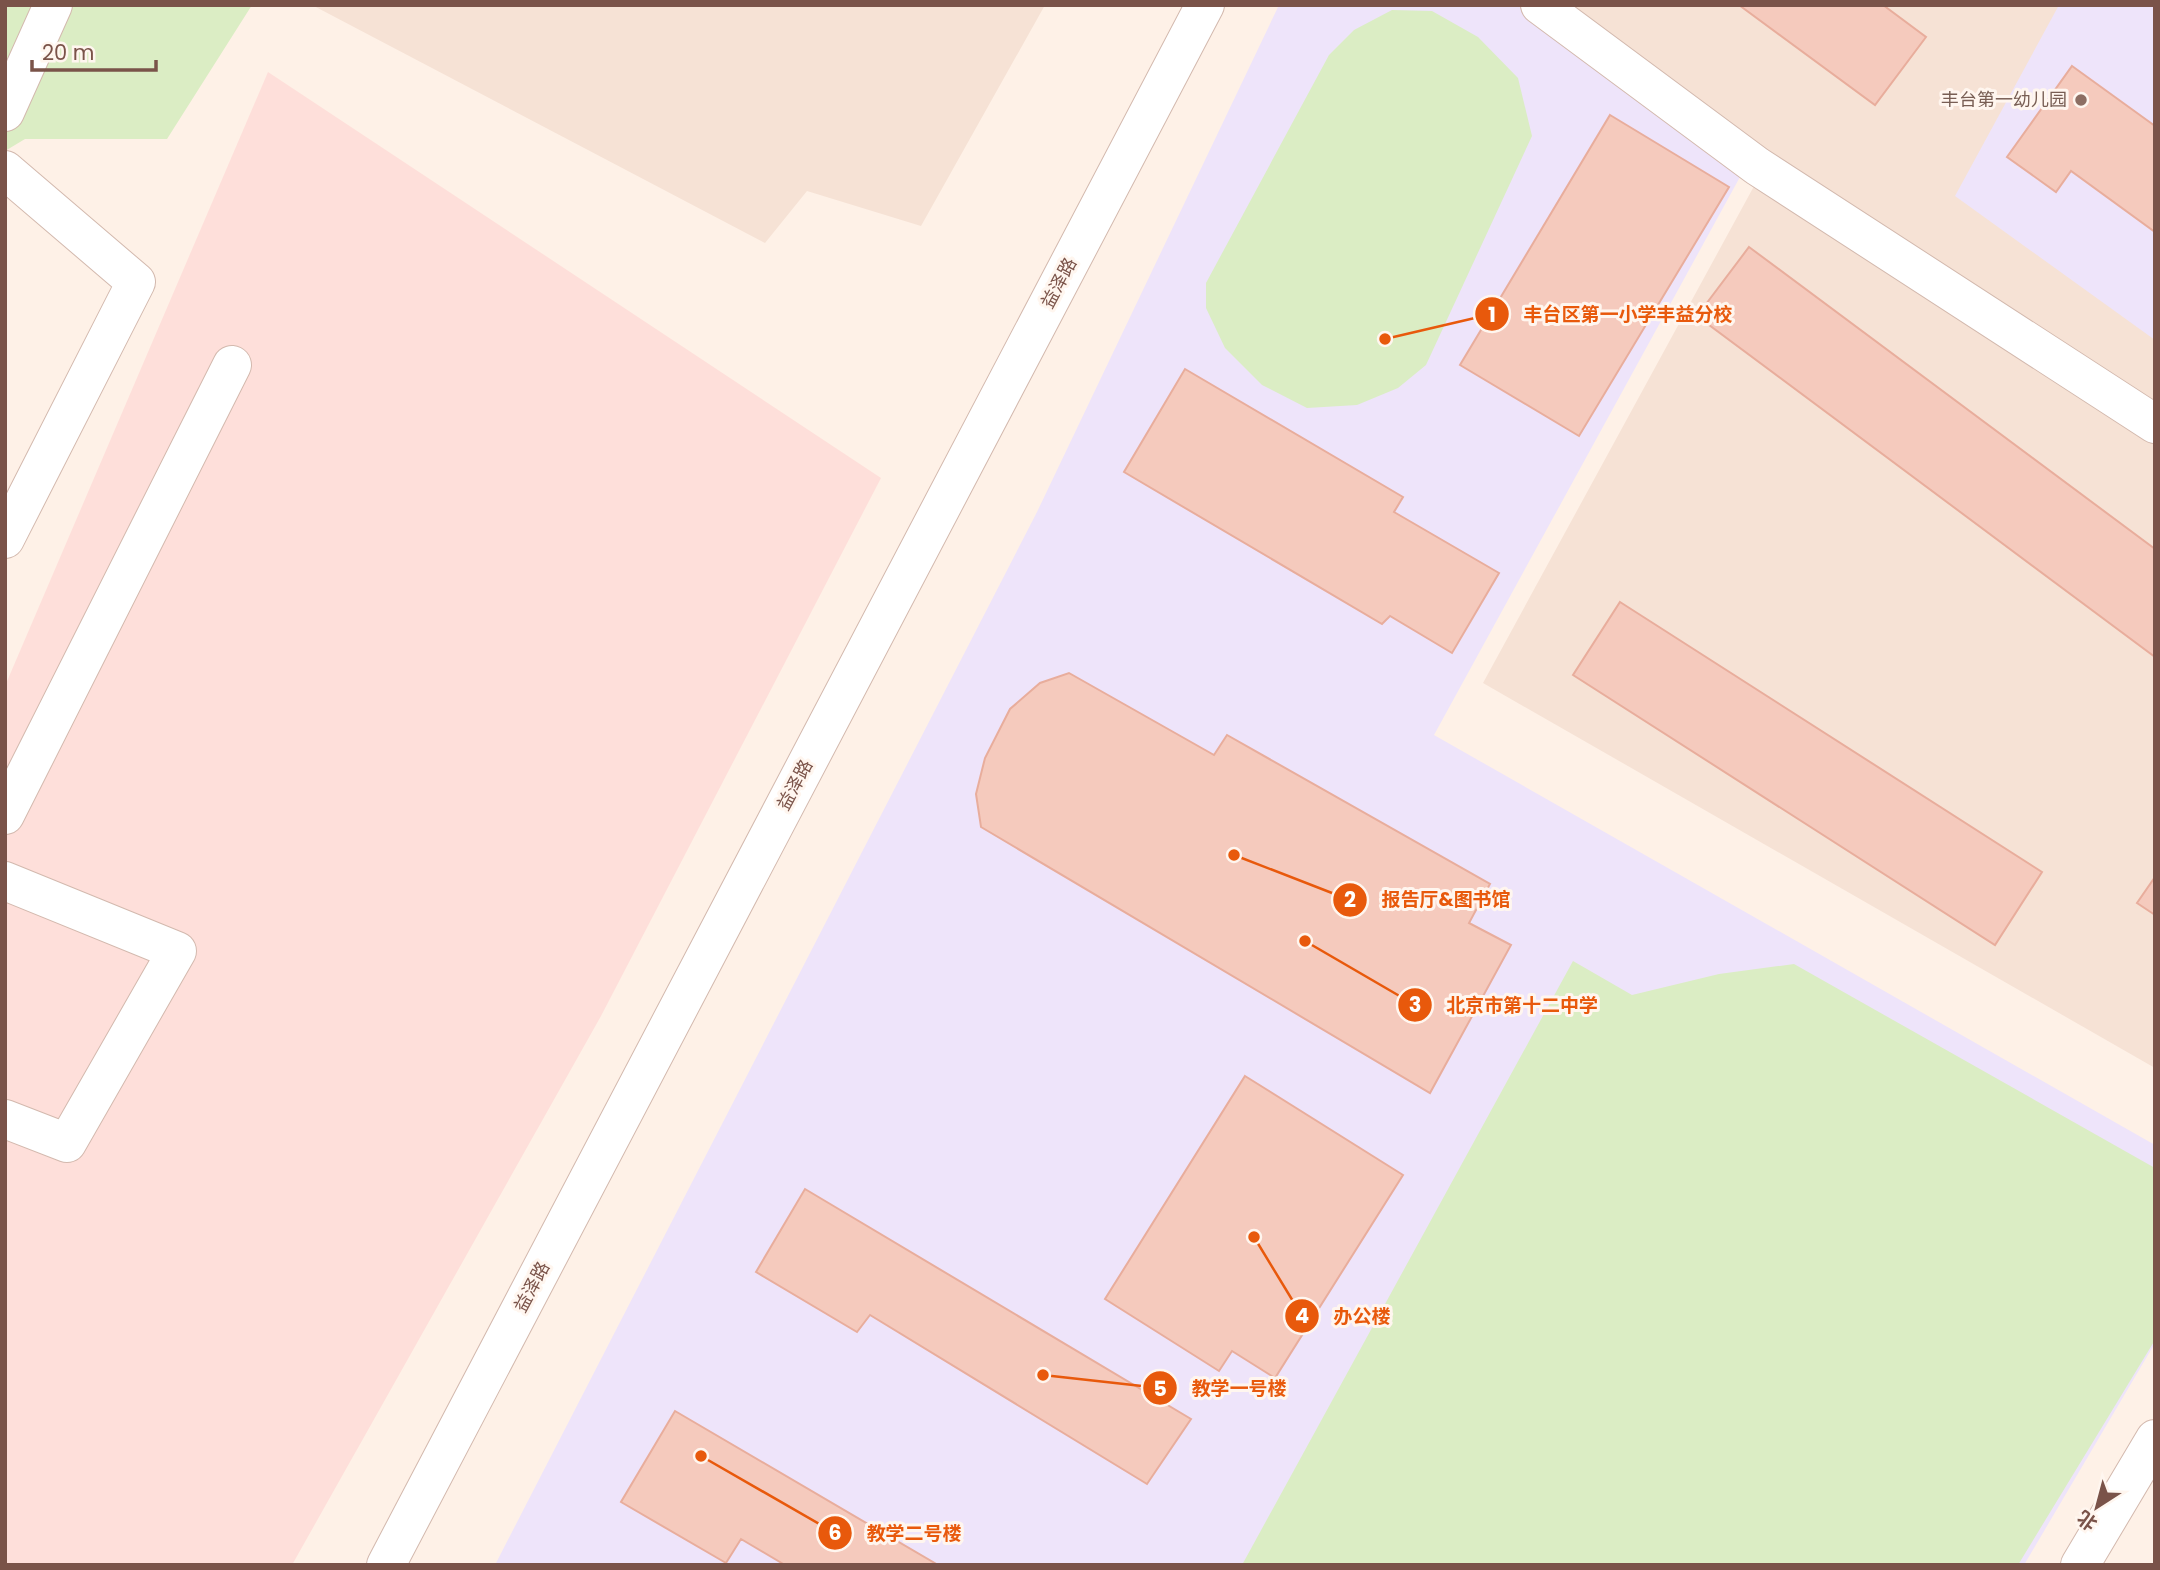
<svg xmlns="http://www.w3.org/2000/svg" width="2160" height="1570" viewBox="0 0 2160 1570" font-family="Poppins,'Noto Sans SC',sans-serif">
  <rect width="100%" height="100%" fill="#fef1e7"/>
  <!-- residential -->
  <path fill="#f6e2d5" d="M 312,5 L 1045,5 L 921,226 L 807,191 L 765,243 Z
    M 1548,5 L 2155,5 L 2155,1068 L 1483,683 L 1765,166 Z"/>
  <!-- commercial -->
  <path fill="#fedfda" d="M 268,72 L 881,478 L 601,1016 L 292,1565 L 5,1565 L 5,686 Z"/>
  <!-- education -->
  <path fill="#eee4fa" d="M 1279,5 L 1521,5 L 1746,166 L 1434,735 L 2155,1145 L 2155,1343 L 2024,1565 L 495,1565 L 1037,512 Z
    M 2059,5 L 2155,5 L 2155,340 L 1955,196 Z"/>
  <!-- green -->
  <path fill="#dbedc4" d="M 5,5 L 252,5 L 167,139 L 25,139 L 5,151 Z
    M 1392,10 L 1432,11 L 1478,37 L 1518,78 L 1532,136 L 1426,365 L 1398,388 L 1357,405 L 1307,408 L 1262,385 L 1225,348 L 1206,308 L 1206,283 L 1329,55 L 1354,30 Z
    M 1573,961 L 1632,995 L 1719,974 L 1794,964 L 2155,1168 L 2155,1340 L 2018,1565 L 1242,1565 Z"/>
  <!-- building -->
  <path fill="#f5cabd" stroke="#e8ad9c" stroke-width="2" d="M 1739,5 L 1883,5 L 1926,37 L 1875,105 Z
    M 2072,66 L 2155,126 L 2155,232 L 2071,171 L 2056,192 L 2007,157 Z
    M 1610,115 L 1729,187 L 1579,436 L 1460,365 Z
    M 1749,247 L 2155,549 L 2155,657 L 1697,316 Z
    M 1185,369 L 1403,497 L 1394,512 L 1499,573 L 1452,653 L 1390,616 L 1382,624 L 1124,472 Z
    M 1620,602 L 2042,872 L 1995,945 L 1573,675 Z
    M 1069,673 L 1214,755 L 1227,735 L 1490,884 L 1469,923 L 1511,945 L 1430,1093 L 981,827 L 976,794 L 985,758 L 1010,709 L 1040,683 Z
    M 2155,877 L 2155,915 L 2137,903 Z
    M 1245,1076 L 1403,1175 L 1275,1378 L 1232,1351 L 1219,1371 L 1105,1299 Z
    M 805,1189 L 1191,1419 L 1147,1484 L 870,1315 L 857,1332 L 756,1272 Z
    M 675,1411 L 938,1565 L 785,1565 L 741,1539 L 726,1563 L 621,1502 Z"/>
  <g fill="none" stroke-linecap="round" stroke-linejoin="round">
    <defs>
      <path id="minor" d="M 1540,5 L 1757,166 L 2155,424
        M 5,112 L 53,5
        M 5,170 L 136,282 L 5,539
        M 5,815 L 232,365
        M 5,881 L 177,951 L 67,1143 L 5,1119
        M 386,1565 L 1205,5
        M 2080,1565 L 2155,1439"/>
    </defs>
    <!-- minor casing -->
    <use href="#minor" stroke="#d3b9ae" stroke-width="40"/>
    <!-- minor -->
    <use href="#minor" stroke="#fff" stroke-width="38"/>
  </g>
  <!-- markers -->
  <circle fill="#8d6e63" stroke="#fff6ef" stroke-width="2.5" cx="2081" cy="100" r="7"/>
  <g text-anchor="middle" stroke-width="6" stroke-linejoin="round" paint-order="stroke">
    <!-- education labels -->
    <g font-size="18" fill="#785e54" stroke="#fff6ef" text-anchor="end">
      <text x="2067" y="106">丰台第一幼儿园</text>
    </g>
    <!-- street labels -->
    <g font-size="18" fill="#7a5349" stroke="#fff6ef">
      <text transform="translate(1059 283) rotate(-62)" y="6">益泽路</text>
      <text transform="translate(795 785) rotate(-62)" y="6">益泽路</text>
      <text transform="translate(532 1287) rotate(-62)" y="6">益泽路</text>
    </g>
  </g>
  <!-- callouts -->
  <path fill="none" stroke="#e8590c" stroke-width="2.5" d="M1385 339L1492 314M1234 855L1350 900M1305 941L1415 1005M1254 1237L1302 1316M1043 1375L1160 1388M701 1456L835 1533"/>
  <g fill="#e8590c" stroke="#fff6ef" stroke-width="2.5">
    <circle cx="1385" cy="339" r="7"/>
    <circle cx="1234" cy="855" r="7"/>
    <circle cx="1305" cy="941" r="7"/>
    <circle cx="1254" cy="1237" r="7"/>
    <circle cx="1043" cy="1375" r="7"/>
    <circle cx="701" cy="1456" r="7"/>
    <circle cx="1492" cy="314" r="18"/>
    <circle cx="1350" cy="900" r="18"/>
    <circle cx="1415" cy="1005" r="18"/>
    <circle cx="1302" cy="1316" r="18"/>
    <circle cx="1160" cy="1388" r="18"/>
    <circle cx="835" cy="1533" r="18"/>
  </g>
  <g font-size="21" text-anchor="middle" font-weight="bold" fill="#fff">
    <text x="1492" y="322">1</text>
    <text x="1350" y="907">2</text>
    <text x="1415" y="1012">3</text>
    <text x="1302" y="1323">4</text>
    <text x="1160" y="1396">5</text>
    <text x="835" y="1540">6</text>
  </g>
  <g font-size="19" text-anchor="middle" font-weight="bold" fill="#e8590c" stroke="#fff6ef" stroke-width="6" stroke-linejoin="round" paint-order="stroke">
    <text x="1628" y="321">丰台区第一小学丰益分校</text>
    <text x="1446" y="906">报告厅&amp;图书馆</text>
    <text x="1522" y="1012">北京市第十二中学</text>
    <text x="1362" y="1323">办公楼</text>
    <text x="1239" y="1395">教学一号楼</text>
    <text x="914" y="1540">教学二号楼</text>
  </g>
  <!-- border -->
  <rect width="2160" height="1570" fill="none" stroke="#7a5349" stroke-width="14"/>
  <!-- north arrow -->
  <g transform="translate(2097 1507) rotate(216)" stroke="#fff6ef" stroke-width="5" paint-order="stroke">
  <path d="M0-5L12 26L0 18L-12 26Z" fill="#7a5349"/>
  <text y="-10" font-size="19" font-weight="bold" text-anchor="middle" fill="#7a5349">北</text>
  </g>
  <!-- scale -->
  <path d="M32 60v10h124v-10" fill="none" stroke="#7a5349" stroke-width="3.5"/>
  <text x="42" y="60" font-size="21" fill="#7a5349" stroke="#fff6ef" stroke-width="5" paint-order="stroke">20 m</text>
</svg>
